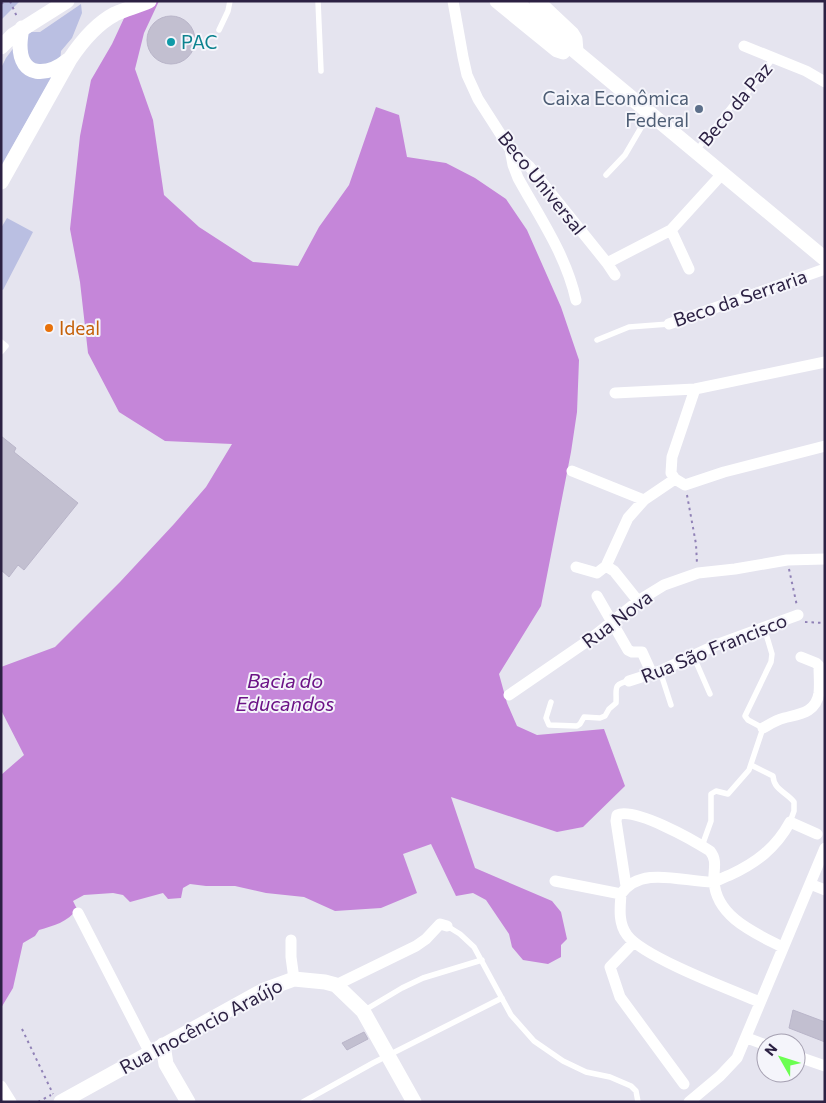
<svg xmlns="http://www.w3.org/2000/svg" width="826" height="1103" viewBox="0 0 826 1103" font-family="Commissioner,sans-serif">
  <rect width="100%" height="100%" fill="#e5e4ef"/>
  <!-- green -->
  <path fill="#babfe2" d="M 1,1 L 20,1 L 1,20 Z
    M 81,4 L 82,13 L 72,38 L 61,51 L 60,63 L 1,166 L 1,68 L 6,58 L 18,42 L 31,32 L 40,32 Z
    M 7,218 L 33,232 L 3,290 L 1,289 L 1,228 Z"/>
  <!-- water -->
  <path fill="#c586d9" d="M 132,1 L 159,1 L 144,33 L 135,69 L 153,120 L 164,195 L 199,227 L 253,262 L 298,266 L 319,227 L 349,185 L 376,107 L 399,115 L 407,157 L 446,163 L 475,178 L 506,199 L 527,230 L 561,307 L 579,360 L 577,412 L 571,452 L 541,606 L 499,674 L 507,703 L 517,726 L 537,735 L 604,729 L 625,786 L 583,827 L 557,832 L 451,797 L 475,868 L 552,901 L 561,912 L 567,939 L 561,945 L 561,957 L 548,964 L 523,960 L 512,947 L 509,934 L 486,900 L 473,893 L 456,896 L 431,844 L 403,854 L 417,893 L 381,908 L 335,911 L 304,897 L 266,893 L 235,886 L 206,886 L 190,884 L 183,888 L 181,898 L 168,899 L 163,893 L 130,902 L 123,895 L 113,893 L 84,895 L 73,901 L 77,909 C 68,922 53,926 39,930 L 35,936 L 23,943 L 13,988 L 1,1008 L 1,775 L 24,755 L 1,710 L 1,667 L 55,647 L 120,582 L 174,524 L 206,487 L 232,444 L 165,441 L 119,412 L 88,353 L 80,282 L 70,229 L 80,136 L 91,80 L 112,44 Z"/>
  <!-- building -->
  <path fill="#c2bfd0" stroke="#b9b5c9" d="M147 40a24 24 0 1 1 48 0a24 24 0 1 1-48 0Z
    M 1,436 L 16,448 L 14,452 L 78,503 L 24,570 L 18,565 L 9,577 L 1,570 Z
    M 793,1010 L 825,1022 L 825,1042 L 789,1028 Z
    M 364,1032 L 368,1039 L 347,1050 L 342,1043 Z"/>
  <g fill="none" stroke-linecap="round" stroke-linejoin="round">
    <!-- path -->
    <path stroke="#9081b6" stroke-width="2" stroke-dasharray="2.5 4" stroke-linecap="butt" d="M 10,1 L 17,17
      M 1,4 L 6,1
      M 687,495 L 696,544 L 697,564
      M 789,569 L 797,606
      M 805,622 L 825,623
      M 22,1029 L 53,1094
      M 38,1102 L 51,1095"/>
    <!-- lane -->
    <path stroke="#fff" stroke-width="5.5" d="M 318,1 L 321,71
      M 219,30 L 228,11 L 230,1
      M 696,151 L 734,103 L 747,93 L 774,57
      M 606,175 L 625,155 L 649,114
      M 597,340 L 629,327 L 669,324
      M 1,342 L 6,346 L 1,352
      M 693,655 L 710,694
      M 660,671 L 671,705
      M 551,702 L 546,718 L 549,725 L 577,726 L 580,724 L 584,717 L 600,718 L 605,716 L 609,709 L 616,703 C 617,689 612,684 629,681
      M 751,765 L 773,776 C 774,790 786,792 794,802 L 794,811 L 790,822
      M 702,846 L 711,821 L 711,794 L 716,791 L 728,794 L 749,770 L 763,728 L 748,720 L 745,716 L 771,662 L 772,654 L 764,627
      M 447,926 L 460,934 L 474,947 L 511,1015 L 534,1041 L 563,1061 L 586,1072 L 610,1077 L 631,1086 L 636,1091 L 638,1102
      M 365,1010 L 402,988 L 423,978 L 482,960
      M 303,1102 L 373,1063 L 502,998"/>
    <!-- street -->
    <path stroke="#fff" stroke-width="11" d="M 453,1 L 463,57 L 467,75 L 478,99 L 510,149 L 529,166 L 607,263 L 615,275
      M 744,46 L 806,71 L 825,82
      M 510,149 L 513,165 L 518,178 C 540,218 566,255 576,300
      M 671,230 L 689,269
      M 607,263 L 671,230 L 722,174
      M 669,324 L 825,269
      M 615,393 L 695,389 L 825,362
      M 572,471 L 644,500
      M 675,479 L 671,473 L 672,457 L 695,389
      M 606,566 L 614,571 L 638,601
      M 576,567 L 597,573 L 606,566 L 628,518 L 644,500 L 675,479 L 685,485 L 724,472 L 825,446
      M 597,596 L 628,650 L 632,652 L 642,652 L 652,674
      M 629,681 L 660,671 L 716,645 L 798,615
      M 509,695 L 589,640 L 638,601 L 664,585 L 698,573 L 735,569 L 787,560 L 825,559
      M 763,728 C 770,724 776,720 784,718 C 799,714 816,713 819,693 C 820,685 819,675 819,666 L 816,663 L 801,657
      M 555,881 L 621,894 C 641,865 683,882 712,882 C 718,881 724,877 730,875 C 756,863 776,848 790,822 L 817,834
      M 810,884 L 825,890
      M 626,886 L 616,821 L 617,815 C 635,807 693,840 710,851 C 718,861 713,870 714,881 C 716,917 755,933 782,947
      M 621,894 C 620,908 618,923 627,935 C 643,957 731,990 760,1002
      M 78,913 L 150,1053
      M 291,940 L 291,957 L 294,979
      M 634,942 L 610,967 L 620,997 L 684,1084
      M 336,985 L 416,946 L 426,939 L 440,924 L 447,926
      M 747,1038 L 766,1045
      M 796,1056 L 825,1066
      M 1,1086 L 11,1102
      M 689,1102 L 720,1076 L 737,1058 L 825,848"/>
    <!-- secondary -->
    <path stroke="#fff" stroke-width="15" d="M 497,1 L 557,50 L 563,52
      M 515,1 L 825,259
      M 537,1 L 572,34 L 575,39 L 576,51
      M 22,28 C 21,34 20,39 20,45 C 20,79 48,76 68,60
      M 1,47 L 13,35 L 67,1
      M 1,182 L 70,59 C 82,41 96,24 115,14 C 126,9 138,6 149,1
      M 163,1045 L 166,1064 L 188,1102
      M 61,1102 L 264,990 L 294,979 L 325,982 L 336,985 L 363,1011 L 414,1102"/>
  </g>
  <!-- markers -->
  <circle fill="#0f9aa8" stroke="#f5f5fb" stroke-width="2" cx="171" cy="42" r="5"/>
  <circle fill="#5c6f8a" stroke="#f5f5fb" stroke-width="2" cx="699" cy="109" r="5"/>
  <circle fill="#e8710a" stroke="#f5f5fb" stroke-width="2" cx="49" cy="328" r="5"/>
  <g text-anchor="middle" stroke-width="4" stroke-linejoin="round" paint-order="stroke">
    <!-- culture labels -->
    <g font-size="19" fill="#0d838f" stroke="#f5f5fb" text-anchor="start">
      <text x="181" y="49">PAC</text>
    </g>
    <!-- service labels -->
    <g font-size="19" fill="#4e5e75" stroke="#f5f5fb" text-anchor="end">
      <text x="689" y="105">Caixa Econômica<tspan x="689" dy="22">Federal</tspan></text>
    </g>
    <!-- street labels -->
    <g font-size="19" fill="#2c2143" stroke="#f5f5fb">
      <text transform="translate(735 104) rotate(-50)" y="7">Beco da Paz</text>
      <text transform="translate(542 183) rotate(51)" y="7">Beco Universal</text>
      <text transform="translate(740 298) rotate(-19)" y="7">Beco da Serraria</text>
      <text transform="translate(617 619) rotate(-37)" y="7">Rua Nova</text>
      <text transform="translate(714 648) rotate(-22)" y="7">Rua São Francisco</text>
      <text transform="translate(201 1026) rotate(-28)" y="7">Rua Inocêncio Araújo</text>
    </g>
    <!-- food labels -->
    <g font-size="19" fill="#c56008" stroke="#f5f5fb" text-anchor="start">
      <text x="59" y="335">Ideal</text>
    </g>
    <!-- water labels -->
    <g font-size="20" font-style="italic" fill="#6c1386" stroke="#f5f5fb">
      <text x="285" y="688">Bacia do<tspan x="285" dy="23">Educandos</tspan></text>
    </g>
  </g>
  <!-- border -->
  <rect width="826" height="1103" fill="none" stroke="#2c2143" stroke-width="5"/>
  <!-- north arrow -->
  <g transform="translate(781 1058) rotate(309)"><circle r="24" fill="#f5f5fb" stroke="#a5a0b1"/>
  <path d="M0-4L9 19L0 12L-9 19Z" fill="#6bff51"/>
  <text y="-8" font-size="14" font-weight="bold" text-anchor="middle" fill="#2c2143">N</text>
  </g>
</svg>
